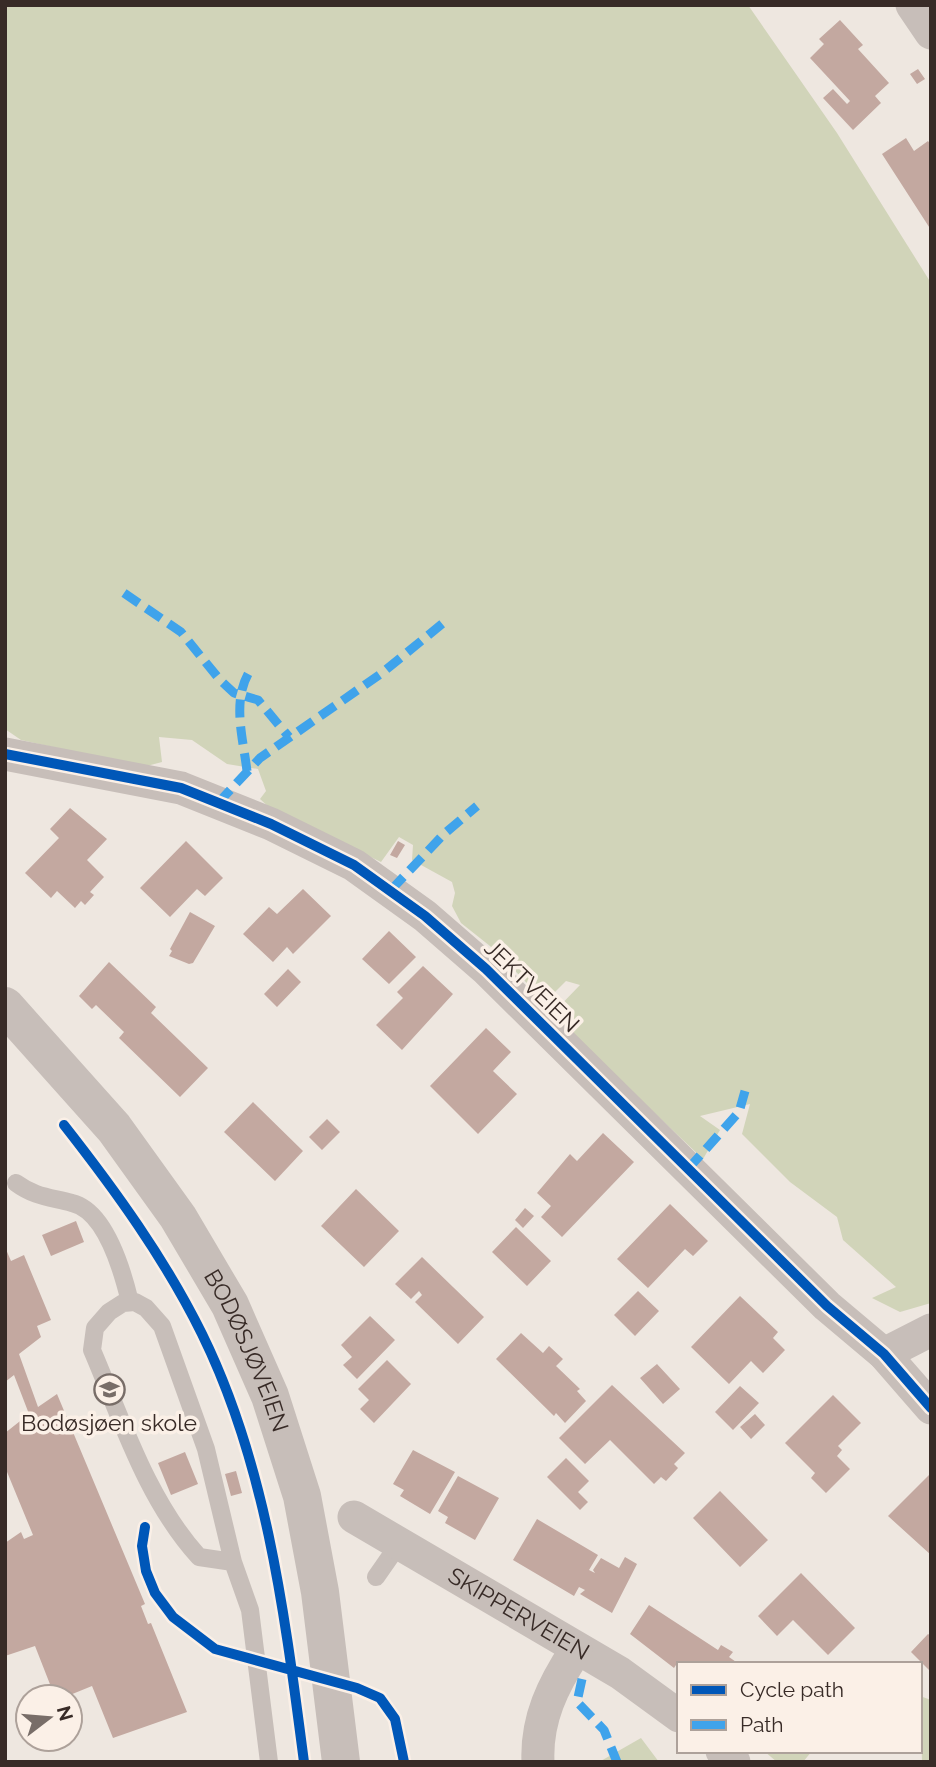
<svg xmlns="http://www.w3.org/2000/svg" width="936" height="1767" viewBox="0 0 936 1767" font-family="Raleway,sans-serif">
  <rect width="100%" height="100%" fill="#eee7e0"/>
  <!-- green -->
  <path fill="#d1d4b9" d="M 5,5 L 748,5 L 837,133 L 931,283 L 931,1303 L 900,1312 L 872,1298 L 896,1287 L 843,1240 L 837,1217 L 790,1182 L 742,1134 L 750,1104 L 700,1116 L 720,1130 L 703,1159 L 551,1015 L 580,985 L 566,981 L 545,1002 L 495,950 L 461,923 L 452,906 L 455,893 L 452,882 L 412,860 L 413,845 L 399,837 L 381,862 L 271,809 L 260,799 L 266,791 L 258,769 L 227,764 L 192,740 L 159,737 L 162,762 L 143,767 L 21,740 L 5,729 Z
    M 920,1696 L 931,1700 L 931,1762 L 922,1762 Z
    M 641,1738 L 659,1762 L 599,1762 Z
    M 764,1751 L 812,1751 L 803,1762 L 777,1762 Z"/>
  <!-- building -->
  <path fill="#c3a8a0" d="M 840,20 L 863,45 L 858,49 L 889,83 L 875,96 L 881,103 L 853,130 L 823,98 L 833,89 L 847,104 L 850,101 L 810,58 L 824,44 L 819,39 Z
    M 918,69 L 925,79 L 917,84 L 910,74 Z
    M 906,138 L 914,151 L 928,141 L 931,145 L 931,230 L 882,154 Z
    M 70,808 L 107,839 L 87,860 L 104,877 L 90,892 L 94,895 L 85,905 L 81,901 L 75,908 L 57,891 L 51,898 L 25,873 L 59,838 L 50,829 Z
    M 186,841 L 223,878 L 205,896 L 197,889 L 170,917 L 140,888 Z
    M 398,841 L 405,845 L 397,858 L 390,855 Z
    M 303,889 L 331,916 L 293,954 L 287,947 L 273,962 L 243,934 L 269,907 L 277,914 Z
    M 190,912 L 215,926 L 193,963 L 189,964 L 169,956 L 172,951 L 170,949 Z
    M 389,931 L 416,957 L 389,984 L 362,959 Z
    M 109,962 L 156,1007 L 151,1013 L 208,1068 L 180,1097 L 119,1038 L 124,1032 L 96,1005 L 92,1009 L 79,996 Z
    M 423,966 L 453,994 L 402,1050 L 376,1025 L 403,998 L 397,992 Z
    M 288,969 L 301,982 L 277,1007 L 264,994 Z
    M 486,1028 L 511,1052 L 493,1071 L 517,1094 L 478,1134 L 430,1086 Z
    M 253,1102 L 303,1151 L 275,1181 L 224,1132 Z
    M 327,1119 L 340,1132 L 322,1150 L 309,1137 Z
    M 603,1133 L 634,1162 L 562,1237 L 541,1217 L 551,1206 L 537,1193 L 570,1154 L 577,1161 Z
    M 356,1189 L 399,1231 L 364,1267 L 321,1226 Z
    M 670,1204 L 708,1241 L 693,1256 L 685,1249 L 648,1288 L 617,1259 Z
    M 525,1208 L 534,1216 L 523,1228 L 515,1220 Z
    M 76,1221 L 84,1242 L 51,1256 L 42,1235 Z
    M 516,1227 L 551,1261 L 527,1286 L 492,1252 Z
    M 5,1247 L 11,1261 L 24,1255 L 51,1320 L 37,1326 L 41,1337 L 19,1354 L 38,1407 L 57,1394 L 145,1604 L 141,1606 L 148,1624 L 151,1623 L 187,1712 L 113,1738 L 92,1686 L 65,1697 L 55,1697 L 35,1646 L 5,1656 L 5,1543 L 21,1532 L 24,1539 L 33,1535 L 5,1467 L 5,1433 L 29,1414 L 14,1375 L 5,1382 Z
    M 422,1257 L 484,1317 L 458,1344 L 415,1302 L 422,1295 L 419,1291 L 411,1299 L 395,1284 Z
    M 638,1291 L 659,1311 L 635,1336 L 614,1315 Z
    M 740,1296 L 778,1332 L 773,1338 L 785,1350 L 763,1373 L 751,1361 L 729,1384 L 691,1347 Z
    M 370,1316 L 395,1340 L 357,1379 L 343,1365 L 352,1357 L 341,1345 Z
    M 521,1333 L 543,1353 L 549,1346 L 563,1359 L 556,1366 L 580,1389 L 577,1391 L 586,1401 L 565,1423 L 556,1413 L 554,1416 L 496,1359 Z
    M 387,1360 L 411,1384 L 374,1423 L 360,1409 L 369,1400 L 358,1389 Z
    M 657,1364 L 680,1389 L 663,1404 L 640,1378 Z
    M 612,1385 L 685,1453 L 674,1464 L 678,1468 L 666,1481 L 661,1477 L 654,1484 L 610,1440 L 585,1464 L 559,1438 Z
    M 740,1386 L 759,1403 L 733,1430 L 715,1412 Z
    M 833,1395 L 861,1423 L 838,1446 L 842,1450 L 837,1456 L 850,1469 L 826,1493 L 811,1478 L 815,1473 L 785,1443 Z
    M 755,1414 L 765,1425 L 751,1439 L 740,1427 Z
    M 413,1450 L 455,1472 L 430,1514 L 400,1496 L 404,1490 L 393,1484 Z
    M 185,1452 L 198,1484 L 171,1495 L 158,1463 Z
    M 566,1458 L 589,1481 L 578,1492 L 588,1502 L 580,1510 L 547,1477 Z
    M 236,1471 L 242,1493 L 231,1496 L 225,1474 Z
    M 931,1473 L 931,1555 L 888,1516 Z
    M 458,1476 L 499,1498 L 475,1540 L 445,1523 L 448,1517 L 438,1511 Z
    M 720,1491 L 768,1540 L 740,1567 L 693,1518 Z
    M 537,1519 L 598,1555 L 589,1570 L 595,1573 L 593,1570 L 601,1558 L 619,1568 L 625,1557 L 637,1564 L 612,1613 L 580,1594 L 585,1590 L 579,1587 L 574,1596 L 513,1560 Z
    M 801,1573 L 855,1628 L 828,1655 L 793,1620 L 777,1636 L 758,1616 Z
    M 649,1605 L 718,1650 L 721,1645 L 733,1652 L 729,1657 L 739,1664 L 679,1664 L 679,1668 L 676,1665 L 674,1668 L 630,1634 Z
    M 928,1634 L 931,1636 L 929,1670 L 911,1652 Z"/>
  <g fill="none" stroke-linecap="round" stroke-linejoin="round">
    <!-- service -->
    <path stroke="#c7beb9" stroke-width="18" d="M 16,1183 C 35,1197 50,1197 72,1203 C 106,1211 123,1273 130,1302
      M 233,1562 L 199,1557 C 147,1500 122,1420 92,1350 L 95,1328 L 109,1312 L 123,1303 L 135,1302 L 146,1308 L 162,1326 L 206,1449 L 233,1562 L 250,1610 L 269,1762
      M 376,1577 L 399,1544"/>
    <!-- minor -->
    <g stroke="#c7beb9" stroke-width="33">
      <path d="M 912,5 L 931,33"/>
      <path d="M 5,754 L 181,788 L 271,824 L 354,865 L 425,916 L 486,969 L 827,1306 L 884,1354 L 931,1408"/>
      <path d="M 884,1354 L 931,1330"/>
      <path id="s1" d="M 354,1517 L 620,1673 L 679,1716"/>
      <path d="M 722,1751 L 734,1762"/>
      <path d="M 538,1762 C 536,1719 553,1685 576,1650"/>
    </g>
    <!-- tertiary -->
    <path stroke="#c7beb9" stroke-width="38" id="s2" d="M 5,1006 L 114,1128 L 178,1217 L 230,1305 L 270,1396 L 302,1496 L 320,1592 L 341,1762"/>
    <!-- quiet -->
    <path stroke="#3fa3eb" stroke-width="9" stroke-dasharray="18 9" stroke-linecap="butt" d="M 124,593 L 181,632 L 220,680 L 234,693 L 258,700 L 289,737
      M 247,771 C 243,737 231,699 251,669
      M 218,803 L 260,758 L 382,673 L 448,619
      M 391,890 L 444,834 L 477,806
      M 688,1169 L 739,1112 L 745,1091
      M 582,1679 L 577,1702 L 604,1730 L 617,1762"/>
    <defs>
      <path id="cycleway" d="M 5,754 L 181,788 L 271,824 L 354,865 L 425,916 L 486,969 L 827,1306 L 884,1354 L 931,1408
        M 64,1125 C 115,1190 165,1259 202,1334 C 267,1466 285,1617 304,1762
        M 145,1527 L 142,1546 L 146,1571 L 155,1593 L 173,1617 L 215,1649 L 357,1688 L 380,1698 L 395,1719 L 404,1762"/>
    </defs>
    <!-- cycleway casing -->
    <use href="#cycleway" stroke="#fbf0e7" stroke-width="15"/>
    <!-- cycleway -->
    <use href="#cycleway" stroke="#0057b8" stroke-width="10"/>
  </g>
  <!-- icons -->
  <defs>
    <symbol id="school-ring" viewBox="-11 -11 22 22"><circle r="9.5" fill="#fbf0e7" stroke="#786d68" stroke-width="1.5"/><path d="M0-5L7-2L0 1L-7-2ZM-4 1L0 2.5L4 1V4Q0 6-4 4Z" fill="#786d68"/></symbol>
  </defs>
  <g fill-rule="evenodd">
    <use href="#school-ring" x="92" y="1372" width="35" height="35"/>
  </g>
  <g text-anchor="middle" stroke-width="7" stroke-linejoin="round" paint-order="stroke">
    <!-- street labels -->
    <g font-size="23" fill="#382b27" stroke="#fbf0e7">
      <text transform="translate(532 986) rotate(44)" y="8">JEKTVEIEN</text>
      <text dy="8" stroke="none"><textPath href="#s2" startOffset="424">BODØSJØVEIEN</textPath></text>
      <text dy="8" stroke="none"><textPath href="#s1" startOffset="191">SKIPPERVEIEN</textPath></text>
    </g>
    <!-- poi labels -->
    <g font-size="23" fill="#382b27" stroke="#fbf0e7">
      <text x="109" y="1431">Bodøsjøen skole</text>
    </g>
  </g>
  <!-- border -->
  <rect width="936" height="1767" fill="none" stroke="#382b27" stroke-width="14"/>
  <!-- legend -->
  <rect x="677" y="1662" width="245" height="91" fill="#fbf0e7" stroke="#ada19a" stroke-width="2"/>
  <rect x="691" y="1685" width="35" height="10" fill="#0057b8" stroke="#ada19a" stroke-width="2"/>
  <text x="740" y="1697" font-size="21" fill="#382b27">Cycle path</text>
  <rect x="691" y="1720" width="35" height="10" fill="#3fa3eb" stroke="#ada19a" stroke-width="2"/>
  <text x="740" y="1732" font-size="21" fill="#382b27">Path</text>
  <!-- north arrow -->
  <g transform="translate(49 1718) rotate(74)"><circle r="33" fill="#fbf0e7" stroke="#ada19a" stroke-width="2"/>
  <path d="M0-5L12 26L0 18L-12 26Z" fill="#786d68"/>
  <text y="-10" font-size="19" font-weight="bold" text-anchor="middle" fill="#382b27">N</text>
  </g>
</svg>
